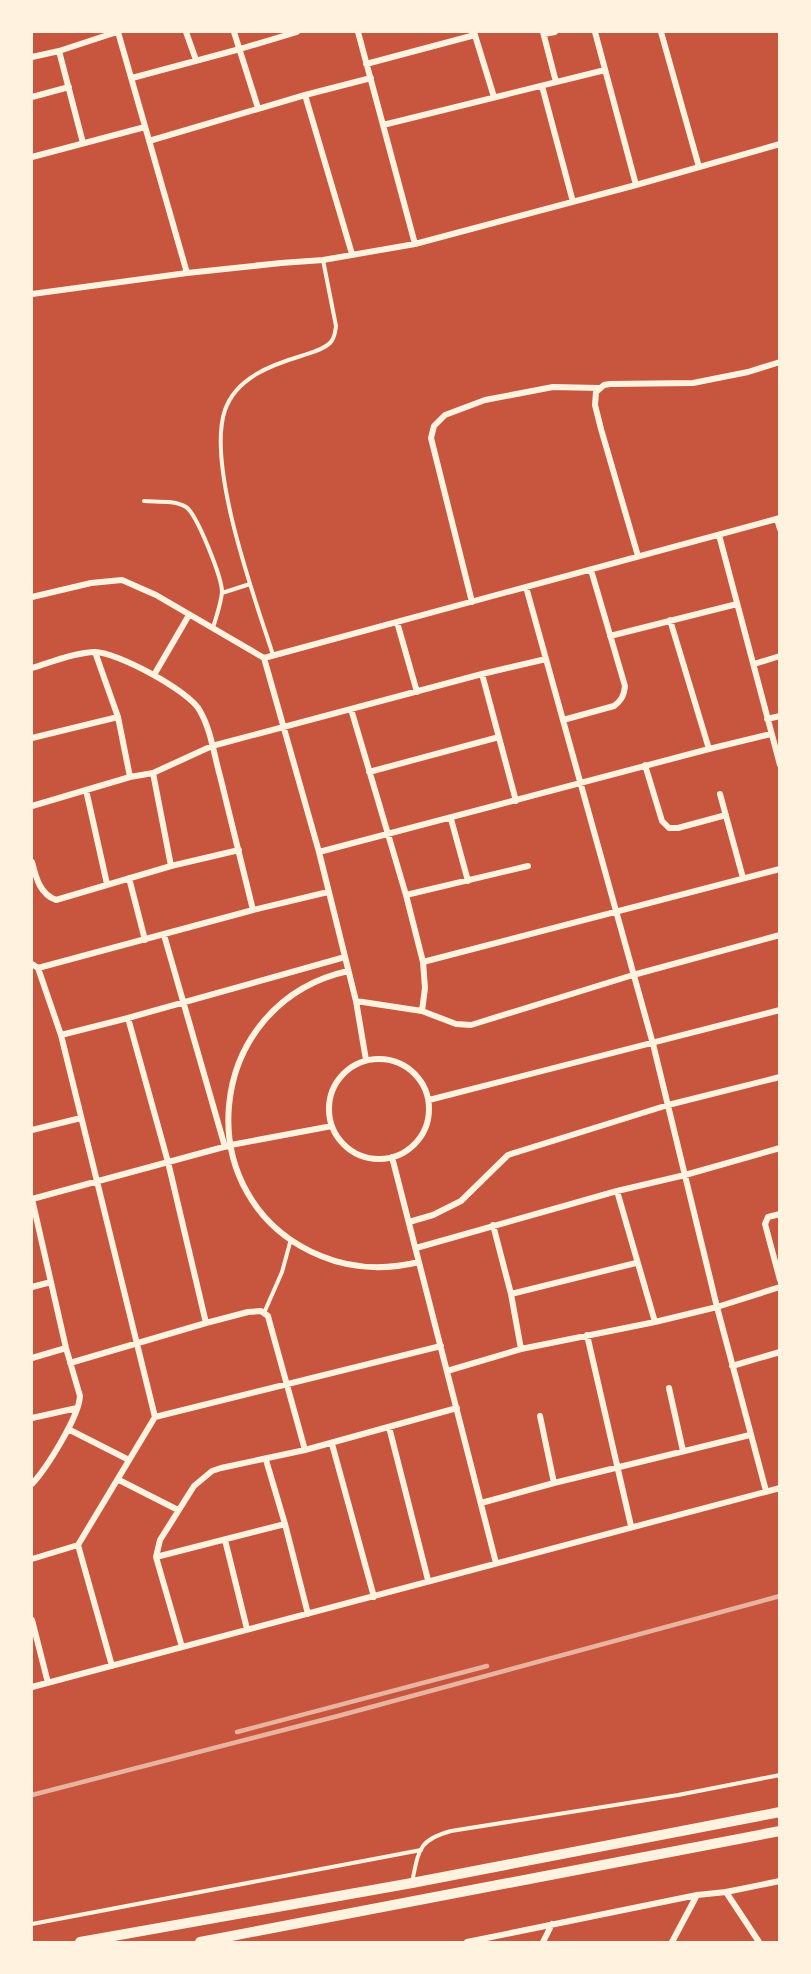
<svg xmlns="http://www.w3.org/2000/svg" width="811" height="1974" viewBox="0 0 811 1974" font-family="Cabin,sans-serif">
  <rect width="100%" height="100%" fill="#c8553d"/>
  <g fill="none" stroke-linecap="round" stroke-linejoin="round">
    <!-- service -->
    <path stroke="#fff3e0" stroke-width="4" d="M 144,501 C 156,502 175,500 186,507 C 197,514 222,578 222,592 C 221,604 216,617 213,628
      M 222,593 L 250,584
      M 273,655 C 255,599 206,465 225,410 C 236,378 271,365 301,356 C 310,353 323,350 330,343 C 335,338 335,332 336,326 L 323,260
      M 264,1313 L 282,1272 L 291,1239
      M 412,1882 C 419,1850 418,1840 451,1831 L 678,1795 L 780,1775
      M 32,1924 L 421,1850"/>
    <!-- minor -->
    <path stroke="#fff3e0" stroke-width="6" d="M 118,32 L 187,273
      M 186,32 L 196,60
      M 234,32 L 258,108
      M 358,32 L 415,244
      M 474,32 L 494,97
      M 543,32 L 556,82
      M 595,32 L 636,185
      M 661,32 L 699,167
      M 544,34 L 555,32
      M 59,51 L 83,143
      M 32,57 L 59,51 L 117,32
      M 366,64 L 475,35
      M 132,78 L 240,49 L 297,32
      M 542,86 L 573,202
      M 305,95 L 352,254
      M 32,97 L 69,87
      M 383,125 L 605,70
      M 149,141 L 305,95 L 371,78
      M 32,157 L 145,127
      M 32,294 L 187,273 L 281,263 L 323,260 L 415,244 L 636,185 L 780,144
      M 777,519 L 780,529
      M 719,535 L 780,765
      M 638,556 L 601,429 L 595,405 L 596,392 L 604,385 L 610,384 L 693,383 L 748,372 L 780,362
      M 526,587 L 653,1044 L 717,1307 L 766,1491
      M 32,597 L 91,583 L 122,580 L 156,595 L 264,658
      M 472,602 L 431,438 L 434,426 L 445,415 L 485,400 L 553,387 L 599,388
      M 397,622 L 417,692
      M 610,636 L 737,604
      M 95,652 L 118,717 L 130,777
      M 264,658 L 780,518
      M 264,658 L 319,852 L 356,1001 L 366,1060
      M 754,664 L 780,656
      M 32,668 C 52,662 73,653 94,652 C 115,651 190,691 200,711 C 211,730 214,755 220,776 C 231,821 242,865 253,910
      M 482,674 L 516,801
      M 154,675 L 189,615
      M 351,709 L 406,895 L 423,962 L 425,988 L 422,1011
      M 767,719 L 780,716
      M 563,720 L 614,706 C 621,701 624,696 625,686 L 591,570
      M 32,738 L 118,717
      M 709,749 L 771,734
      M 645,765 L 662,821 L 669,828 L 678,828 L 726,815
      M 369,772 L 499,737
      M 153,773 L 171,866
      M 86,790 L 107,884
      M 720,794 L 743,878
      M 32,806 L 130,777 L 153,773 L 212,746 L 482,674 L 546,659
      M 451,819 L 468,881
      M 319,852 L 709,749 L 670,620
      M 32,862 C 36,878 40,894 56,900 L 171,866 L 239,850
      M 129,878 L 145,940
      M 406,895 L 528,866
      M 164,935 L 225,1147
      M 423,962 L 780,869
      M 32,964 L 38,968 L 61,1035 L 155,1417
      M 38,968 L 253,910 L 328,892
      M 348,971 C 204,1003 184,1200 321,1256 C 352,1269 386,1270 419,1262
      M 356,1001 L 422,1011 L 456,1024 L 471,1025 L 633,975 L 780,935
      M 128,1018 L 168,1162 L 206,1323
      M 61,1035 L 128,1018 L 345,957
      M329 1109a50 50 0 1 1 100 0a50 50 0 1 1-100 0Z
      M 429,1100 L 780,1010
      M 32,1130 L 81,1118
      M 392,1157 L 496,1563
      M 617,1191 L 655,1322
      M 32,1199 L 231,1145 L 332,1126
      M 780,1214 L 768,1217 L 765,1224 L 780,1280
      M 409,1222 L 433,1215 L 461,1201 L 508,1155 L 668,1105 L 780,1077
      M 493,1225 L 511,1294 L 521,1349
      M 416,1248 L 617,1191 L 685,1175 L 780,1148
      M 32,1287 L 51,1282
      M 511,1294 L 636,1263
      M 587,1335 L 631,1526
      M 32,1358 L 66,1348
      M 70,1363 L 206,1323 L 248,1312 L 261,1311 L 268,1316 L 269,1320 L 305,1450
      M 732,1366 L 780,1352
      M 447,1371 L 521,1349 L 655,1322 L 717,1307 L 780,1287
      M 669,1388 L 683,1451
      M 540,1416 L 554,1483
      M 32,1418 L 77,1408
      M 389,1427 L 428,1580
      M 68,1429 L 129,1460
      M 332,1444 L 374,1597
      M 266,1460 L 285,1524 L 308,1614
      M 119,1480 L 178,1510
      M 32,1484 C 46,1469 79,1417 80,1396 L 66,1348 L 32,1199
      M 481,1503 L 554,1483 L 750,1435
      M 225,1540 L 247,1629
      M 156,1557 L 285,1524
      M 32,1559 L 78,1545
      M 32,1620 L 48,1683
      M 182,1647 L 156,1557 L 160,1540 L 194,1486 L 212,1471 L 221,1468 L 305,1450 L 457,1408
      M 112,1666 L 78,1545 L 155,1417 L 441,1346
      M 32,1687 L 780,1488
      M 726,1892 L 759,1942
      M 467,1942 L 697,1895 L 726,1892 L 780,1881
      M 543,1942 L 552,1924
      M 672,1942 L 697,1895"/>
    <!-- primary -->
    <path stroke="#fff3e0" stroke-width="10" d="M 80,1942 L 412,1883 L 780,1812
      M 200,1942 L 780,1831"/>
    <!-- rail -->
    <path stroke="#e9b49f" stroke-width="4.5" d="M 237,1732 L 487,1666
      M 32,1795 L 338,1716 L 780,1596"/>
  </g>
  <!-- border -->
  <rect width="811" height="1974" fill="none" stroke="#fff3e0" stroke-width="66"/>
</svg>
